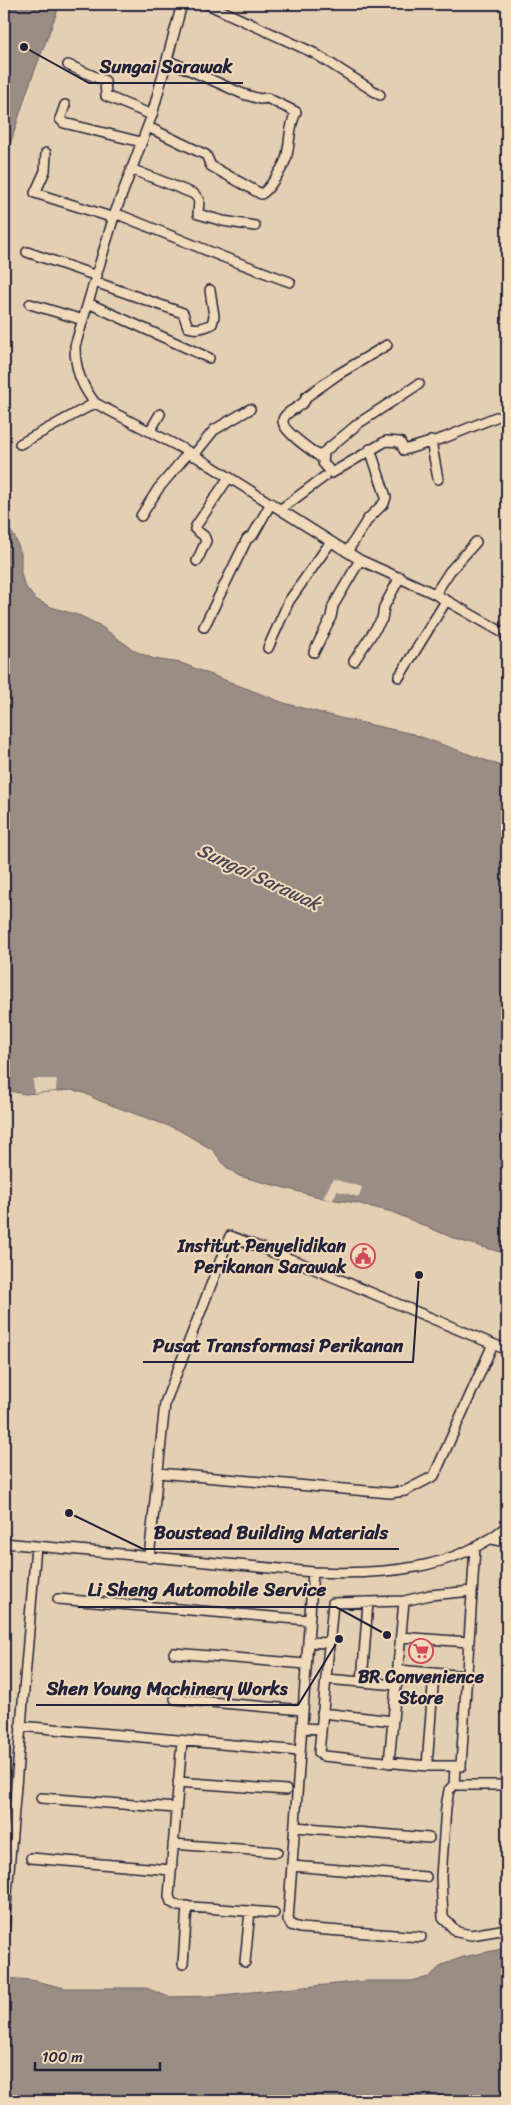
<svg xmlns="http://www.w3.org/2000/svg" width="511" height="2105" viewBox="0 0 511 2105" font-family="Sriracha,sans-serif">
  <rect width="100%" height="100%" fill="#e4cfb2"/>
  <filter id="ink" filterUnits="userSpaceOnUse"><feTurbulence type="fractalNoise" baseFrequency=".02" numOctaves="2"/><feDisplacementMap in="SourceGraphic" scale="10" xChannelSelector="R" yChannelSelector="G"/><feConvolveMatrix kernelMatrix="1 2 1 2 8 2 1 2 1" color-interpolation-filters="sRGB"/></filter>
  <g filter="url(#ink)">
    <!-- water -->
    <path fill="#9a8d84" stroke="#6a6267" d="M 4,4 L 60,4 L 27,91 L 4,164 Z
      M 4,521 L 15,538 L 21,553 L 21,574 L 25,586 L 35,599 L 51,607 L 81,616 L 99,625 L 135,651 L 154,659 L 181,663 L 284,703 L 340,718 L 413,734 L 507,768 L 507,1254 L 458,1240 L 392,1212 L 356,1203 L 323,1198 L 239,1176 L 226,1167 L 213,1150 L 177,1129 L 100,1101 L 84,1093 L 72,1090 L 25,1094 L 4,1090 Z
      M 507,1948 L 507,2101 L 4,2101 L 4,1978 L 31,1980 L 65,1988 L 146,1988 L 169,1997 L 211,1996 L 366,1981 L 411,1981 L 429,1977 L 442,1965 L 463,1957 Z"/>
    <!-- pier -->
    <path fill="#e4cfb2" d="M 33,1079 L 57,1079 L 56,1091 L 34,1093 Z
      M 333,1179 L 362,1187 L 359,1197 L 337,1191 L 333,1200 L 323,1198 Z"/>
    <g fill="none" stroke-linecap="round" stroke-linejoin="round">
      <defs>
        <path id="minor" d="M 182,4 L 152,115 L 115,213 L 75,346 C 75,369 81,385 95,403 L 189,452 L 360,560 L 435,594 L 507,635
          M 207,4 L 314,53 L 380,95
          M 68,65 L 105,81 L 106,96 L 152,115
          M 65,105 L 60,119 L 64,123 L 141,142
          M 148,127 L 206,155 L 211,166 L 261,194 C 266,192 268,188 272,183 C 277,176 283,167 286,159 C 291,141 288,129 296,112 L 267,98 L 260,99 L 243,94 L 167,60
          M 46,153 L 45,171 L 35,193 L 114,218
          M 131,169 L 194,194 L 199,200 L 198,214 L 223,221 L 255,226
          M 115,213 L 223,257 L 290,282
          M 27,252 L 97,276
          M 95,282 L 183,313 L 188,327 C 197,330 203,328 212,324 L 214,316 L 210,290
          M 88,303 L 209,358
          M 30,304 L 83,320
          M 419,384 L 359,423 L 324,452 L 323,463 L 332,473 L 386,441 L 400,442 L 404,450 L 444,438 L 496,417
          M 150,431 L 160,414
          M 431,441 L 438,479
          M 20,444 L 95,403
          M 193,456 L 214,430 L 250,409
          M 323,459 C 315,453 282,431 283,421 C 283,415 291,411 296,408 C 301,404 306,402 306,397 L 337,375 L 387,345
          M 281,509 L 324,477
          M 141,516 L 158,489 L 189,452
          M 347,552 L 368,519 L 384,503 L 386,497 L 370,449
          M 197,561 L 206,541 L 204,536 L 195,529 L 196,526 L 229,477
          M 435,594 L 450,571 L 476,542
          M 204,627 L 247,539 L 253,535 L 271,503
          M 268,648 L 289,601 L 330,543
          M 314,652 L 331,617 L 333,606 L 360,560
          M 354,661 L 382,619 L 384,607 L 400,577
          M 399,677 L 446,601
          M 158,1473 L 390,1493 L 405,1491 L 434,1476 L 493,1344
          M 492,1539 L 507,1542
          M 4,1543 L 313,1572 C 380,1575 454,1571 507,1526
          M 149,1558 L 165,1403 L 230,1236 L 298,1262 L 507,1350
          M 313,1572 L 288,1920 L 291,1925 L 300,1928 L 421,1937
          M 472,1591 L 430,1595 L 404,1601 L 333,1603 L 319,1753 L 323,1756 L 427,1766 L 461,1766 L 475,1547
          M 58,1599 L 309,1620
          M 401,1637 L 468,1642
          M 308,1642 L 329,1643
          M 174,1653 L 306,1664
          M 398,1670 L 467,1676
          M 326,1679 L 397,1685
          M 362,1682 L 368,1602
          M 175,1699 L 303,1710
          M 322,1713 L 393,1721
          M 20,1726 L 300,1751
          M 302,1728 L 321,1729
          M 182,1741 L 169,1896 L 171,1902 L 178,1906 L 274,1913
          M 389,1763 L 404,1601
          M 427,1766 L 434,1673
          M 455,1767 L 454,1785 L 449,1790 L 446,1807 L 441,1877 L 443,1918 L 457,1932 L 471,1935 L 507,1929
          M 178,1782 L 286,1790
          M 454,1785 L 507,1785
          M 41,1798 L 176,1808
          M 295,1827 L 429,1838
          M 173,1844 L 277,1852
          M 31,1858 L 171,1870
          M 292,1866 L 426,1877
          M 4,1930 L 36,1546
          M 245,1962 L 250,1911
          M 183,1964 L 187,1906"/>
      </defs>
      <!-- minor casing -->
      <use href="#minor" stroke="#22223b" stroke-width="12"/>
      <!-- minor -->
      <use href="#minor" stroke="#f0dab9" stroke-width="9"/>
    </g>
  </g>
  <!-- icons -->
  <defs>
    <symbol id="civic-ring" viewBox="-11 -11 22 22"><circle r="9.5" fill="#f0dab9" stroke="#d1495b" stroke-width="1.5"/><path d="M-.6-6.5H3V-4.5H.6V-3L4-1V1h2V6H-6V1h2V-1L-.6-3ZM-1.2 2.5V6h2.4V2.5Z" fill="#d1495b"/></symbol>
    <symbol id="supermarket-ring" viewBox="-11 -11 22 22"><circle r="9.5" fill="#f0dab9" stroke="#d1495b" stroke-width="1.5"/><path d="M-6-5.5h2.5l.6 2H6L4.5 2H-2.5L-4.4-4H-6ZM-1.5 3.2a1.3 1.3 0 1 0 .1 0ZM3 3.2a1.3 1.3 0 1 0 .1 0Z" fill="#d1495b"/></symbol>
  </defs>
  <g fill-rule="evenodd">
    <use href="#civic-ring" x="349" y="1242" width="28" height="28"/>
    <use href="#supermarket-ring" x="407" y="1637" width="28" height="28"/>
  </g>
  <g text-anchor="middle" stroke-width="4" stroke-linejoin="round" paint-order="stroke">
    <!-- poi labels -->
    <g font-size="18" font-weight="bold" fill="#22223b" stroke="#f0dab9" text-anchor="end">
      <text x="346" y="1252">Institut Penyelidikan<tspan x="346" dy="21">Perikanan Sarawak</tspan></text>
      <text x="421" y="1683" text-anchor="middle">BR Convenience<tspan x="421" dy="21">Store</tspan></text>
    </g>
    <!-- water labels -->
    <g font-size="19" font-style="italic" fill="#4c4755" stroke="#f0dab9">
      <text transform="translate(259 876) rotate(25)" y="7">Sungai Sarawak</text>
    </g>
  </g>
  <!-- callouts -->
  <path fill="none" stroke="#22223b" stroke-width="2" d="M24 47L89 83H243M419 1275L413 1362H143M69 1513L143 1549H399M387 1635L336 1607H78M339 1639L298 1705H36"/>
  <g fill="#22223b" stroke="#f0dab9" stroke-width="2">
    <circle cx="24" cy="47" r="5"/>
    <circle cx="419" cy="1275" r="5"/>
    <circle cx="69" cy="1513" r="5"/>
    <circle cx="387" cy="1635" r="5"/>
    <circle cx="339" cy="1639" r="5"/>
  </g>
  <g font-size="19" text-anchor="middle" font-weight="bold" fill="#22223b" stroke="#f0dab9" stroke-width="4" stroke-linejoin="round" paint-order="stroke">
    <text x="166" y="73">Sungai Sarawak</text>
    <text x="278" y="1352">Pusat Transformasi Perikanan</text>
    <text x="271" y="1539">Boustead Building Materials</text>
    <text x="207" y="1596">Li Sheng Automobile Service</text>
    <text x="167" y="1695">Shen Young Machinery Works</text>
  </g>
  <!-- margin -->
  <rect width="511" height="2105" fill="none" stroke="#f0dab9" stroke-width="20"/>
  <rect x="10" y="10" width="491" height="2085" fill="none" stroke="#22223b" stroke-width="2" filter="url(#ink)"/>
  <!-- scale -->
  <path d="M35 2062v8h125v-8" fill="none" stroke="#22223b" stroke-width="2.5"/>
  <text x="42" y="2062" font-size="15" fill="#22223b" stroke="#f0dab9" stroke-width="4" paint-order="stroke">100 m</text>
</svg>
